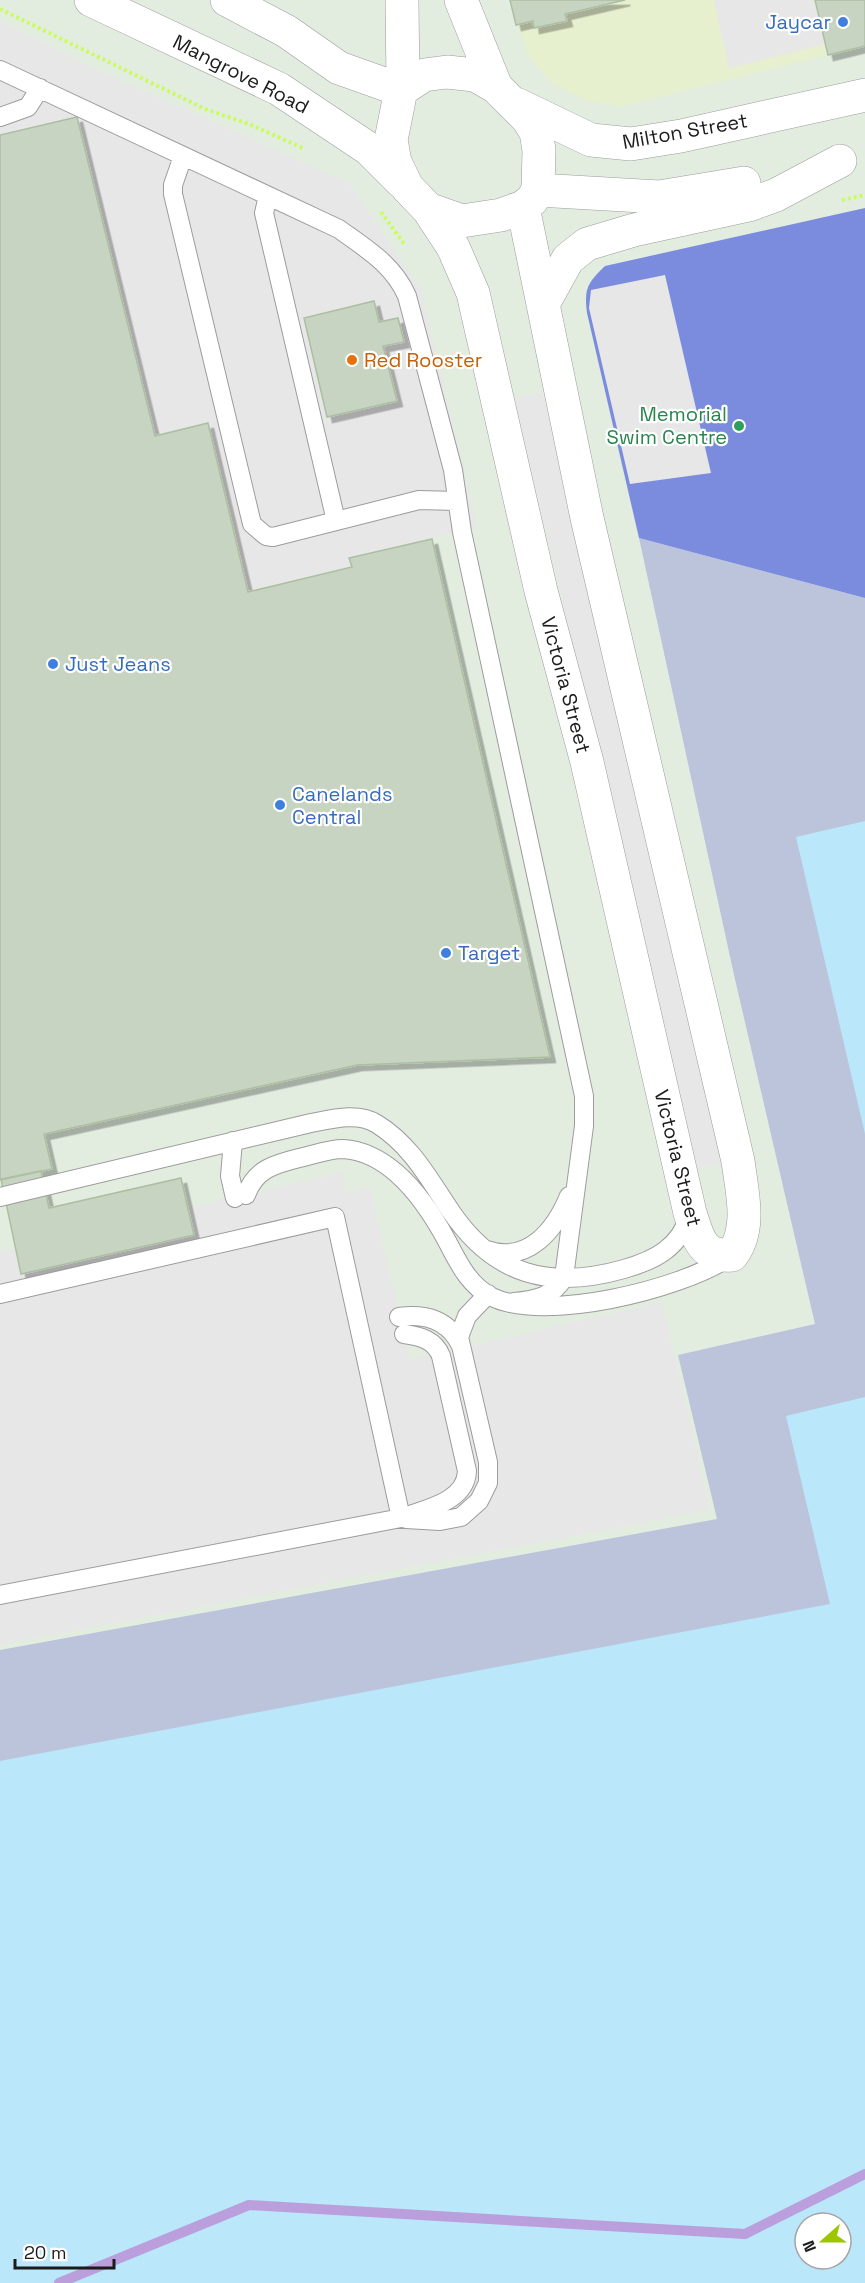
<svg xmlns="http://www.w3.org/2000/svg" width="865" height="2283" viewBox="0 0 865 2283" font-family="'Space Grotesk',sans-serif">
  <defs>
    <filter id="shadow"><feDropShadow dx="5.5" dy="5.5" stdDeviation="0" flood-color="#0004"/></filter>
  </defs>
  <rect width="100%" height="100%" fill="#e2ede0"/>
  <!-- commercial -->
  <path fill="#e6efce" d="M 510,0 L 865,0 L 865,46 L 619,107 L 584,100 L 552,83 L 528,56 Z"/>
  <!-- wetland -->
  <path fill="#bcc4dc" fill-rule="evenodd" d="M 639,538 L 865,598 L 865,2283 L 0,2283 L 0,1650 L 717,1519 L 678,1355 L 815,1324 L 734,975 ZM 805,2223 L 841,2223 L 841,2259 L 805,2259 Z"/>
  <!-- park -->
  <path fill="#bae7fa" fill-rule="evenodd" d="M 865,821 L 865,1134 L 796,837 Z
    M 865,1397 L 865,2283 L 0,2283 L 0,1761 L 830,1604 L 786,1416 ZM 805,2223 L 841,2223 L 841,2259 L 805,2259 Z"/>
  <!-- pitch -->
  <path fill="#7b8cdf" d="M 865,208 L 865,598 L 639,538 L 587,313 C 584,289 587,283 605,266 Z"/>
  <!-- parking -->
  <path fill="#e7e7e7" d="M 714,0 L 815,0 L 826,44 L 729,68 Z
    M 0,21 L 95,69 L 349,183 L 421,290 L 477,527 L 350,558 L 352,567 L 248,592 L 208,423 L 155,436 L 77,117 L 0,135 Z
    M 665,275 L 711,473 L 630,484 L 589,308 L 591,290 Z
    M 542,392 L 723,1163 L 696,1169 L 515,399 Z
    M 343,1172 L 346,1193 L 370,1189 L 410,1360 L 662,1302 L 710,1510 L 0,1645 L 0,1252 L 16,1248 L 21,1274 L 194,1235 L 188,1208 Z"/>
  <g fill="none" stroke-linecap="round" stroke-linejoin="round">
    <!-- stream -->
    <path stroke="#ba9fdc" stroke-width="10" d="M 59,2283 L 249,2205 L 745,2234 L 865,2174"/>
  </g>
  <!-- building -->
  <path fill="#c7d4c1" stroke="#acbfa2" stroke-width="1.5" filter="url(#shadow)" d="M 510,0 L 625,0 L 565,14 L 567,21 L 534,28 L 533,21 L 516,25 Z
    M 815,0 L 865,0 L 865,46 L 828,55 Z
    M 77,117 L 155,436 L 208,423 L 248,592 L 352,567 L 349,558 L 432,539 L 550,1057 L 357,1065 L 44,1134 L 52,1169 L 0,1180 L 0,135 Z
    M 374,301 L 379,322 L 398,318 L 404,342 L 383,346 L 397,401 L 327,417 L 304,318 Z
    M 41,1171 L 49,1208 L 181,1178 L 194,1235 L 21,1274 L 1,1179 Z"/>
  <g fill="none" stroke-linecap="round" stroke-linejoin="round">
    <defs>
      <path id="service" d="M 0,70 L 339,229 C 365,248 393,264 407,296 L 453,470 L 462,532 L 584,1096 L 584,1126 L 564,1277 C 554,1297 534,1300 514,1302
        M 0,117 L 28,107 L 40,88
        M 183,156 L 173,185 L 173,194 L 252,524 L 266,536 L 273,537 L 419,500 L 457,501
        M 268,196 L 264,213 L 336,521
        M 233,1141 L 230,1176 L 235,1198
        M 246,1195 C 255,1169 275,1164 299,1158 C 313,1155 329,1149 343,1149 C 392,1152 426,1202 447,1241 C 458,1262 469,1286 492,1297 C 545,1323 680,1289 728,1258
        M 0,1197 L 311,1123 C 332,1119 358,1112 377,1124 C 411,1145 429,1179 450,1210 C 494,1276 550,1290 624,1269 C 656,1260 680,1247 690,1214
        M 487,1250 C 528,1264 555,1230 569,1196
        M 0,1294 L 335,1217 L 401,1518
        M 399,1317 C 426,1313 449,1320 461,1346
        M 406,1519 L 440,1521 L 461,1517 L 479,1501 L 488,1483 L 488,1462 L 459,1337 L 467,1316 L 488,1294
        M 0,1595 L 401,1518 C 425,1509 466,1502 467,1471 L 441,1356 C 435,1340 420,1336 404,1334"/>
      <path id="tertiary" d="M 91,0 L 279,89 L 369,149 L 402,182
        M 227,0 L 286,31 L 339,68 L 401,90
        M 402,0 L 403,88
        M 461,0 L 496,87
        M 447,72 L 475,75 L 496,87 L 528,119 L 536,132 L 539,150 L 538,190 L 532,200 L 523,207 L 501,215 L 462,221 L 428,209 L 407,187 L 395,162 L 391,140 L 401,90 L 424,75 Z
        M 516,104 L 591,140 L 631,144 L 681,136 L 865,95
        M 538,190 L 659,197 L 744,183
        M 428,209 L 453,247 L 473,293 L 541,591 L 587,762 L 690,1213 C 698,1237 701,1258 732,1255 C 752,1229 742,1192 738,1161 L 587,518 L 523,207
        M 543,304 L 568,259 L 587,244 L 634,230 L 749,205 L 776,195 L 840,161"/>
    </defs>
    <!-- service casing -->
    <use href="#service" stroke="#9c9c9c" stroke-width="20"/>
    <!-- tertiary casing -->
    <use href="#tertiary" stroke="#9c9c9c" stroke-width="34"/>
    <!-- path -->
    <path stroke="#cafc62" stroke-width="4" stroke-dasharray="3 3" stroke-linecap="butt" d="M 0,9 L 205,109 L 249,124 L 305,149
      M 842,200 L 865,195
      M 381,212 L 405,245"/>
    <!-- service -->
    <use href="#service" stroke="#fff" stroke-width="18"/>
    <!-- tertiary -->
    <use href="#tertiary" stroke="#fff" stroke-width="33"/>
  </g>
  <!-- markers -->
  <g fill="#3f7fe0" stroke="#fff" stroke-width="2">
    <circle cx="843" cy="22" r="6"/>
    <circle cx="53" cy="664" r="6"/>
    <circle cx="280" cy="805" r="6"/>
    <circle cx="446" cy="953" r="6"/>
  </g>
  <circle fill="#e8710a" stroke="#fff" stroke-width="2" cx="352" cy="360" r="6"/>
  <circle fill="#2e9e5b" stroke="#fff" stroke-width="2" cx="739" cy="426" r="6"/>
  <g text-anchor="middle" stroke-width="4.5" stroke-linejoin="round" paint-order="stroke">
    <!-- shop labels -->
    <g font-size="20" fill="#366cbe" stroke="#fff" text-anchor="start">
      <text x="831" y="29" text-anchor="end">Jaycar</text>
      <text x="65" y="671">Just Jeans</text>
      <text x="292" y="801">Canelands<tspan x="292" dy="23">Central</tspan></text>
      <text x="458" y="960">Target</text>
    </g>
    <!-- street labels -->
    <g font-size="20" fill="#1b1b1b" stroke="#fff">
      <text transform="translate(241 74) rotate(27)" y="7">Mangrove Road</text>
      <text transform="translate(685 131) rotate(-10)" y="7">Milton Street</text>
      <text transform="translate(566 685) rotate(75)" y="7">Victoria Street</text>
      <text transform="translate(678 1158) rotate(76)" y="7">Victoria Street</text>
    </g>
    <!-- food labels -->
    <g font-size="20" fill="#c56008" stroke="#fff" text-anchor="start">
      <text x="364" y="367">Red Rooster</text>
    </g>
    <!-- leisure labels -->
    <g font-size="20" fill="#27864d" stroke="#fff" text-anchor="end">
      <text x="727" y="421">Memorial<tspan x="727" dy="23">Swim Centre</tspan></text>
    </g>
  </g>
  <!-- north arrow -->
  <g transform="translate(823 2241) rotate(249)"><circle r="28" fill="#ffffff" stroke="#a4a4a4" stroke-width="1.5"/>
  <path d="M0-4.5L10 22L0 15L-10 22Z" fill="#9bc600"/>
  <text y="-9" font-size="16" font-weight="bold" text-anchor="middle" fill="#1b1b1b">N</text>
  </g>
  <!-- scale -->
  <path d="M15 2259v9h99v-9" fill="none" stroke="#1b1b1b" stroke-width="3"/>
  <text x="24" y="2259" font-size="18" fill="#1b1b1b" stroke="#ffffff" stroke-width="4.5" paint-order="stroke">20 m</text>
</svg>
